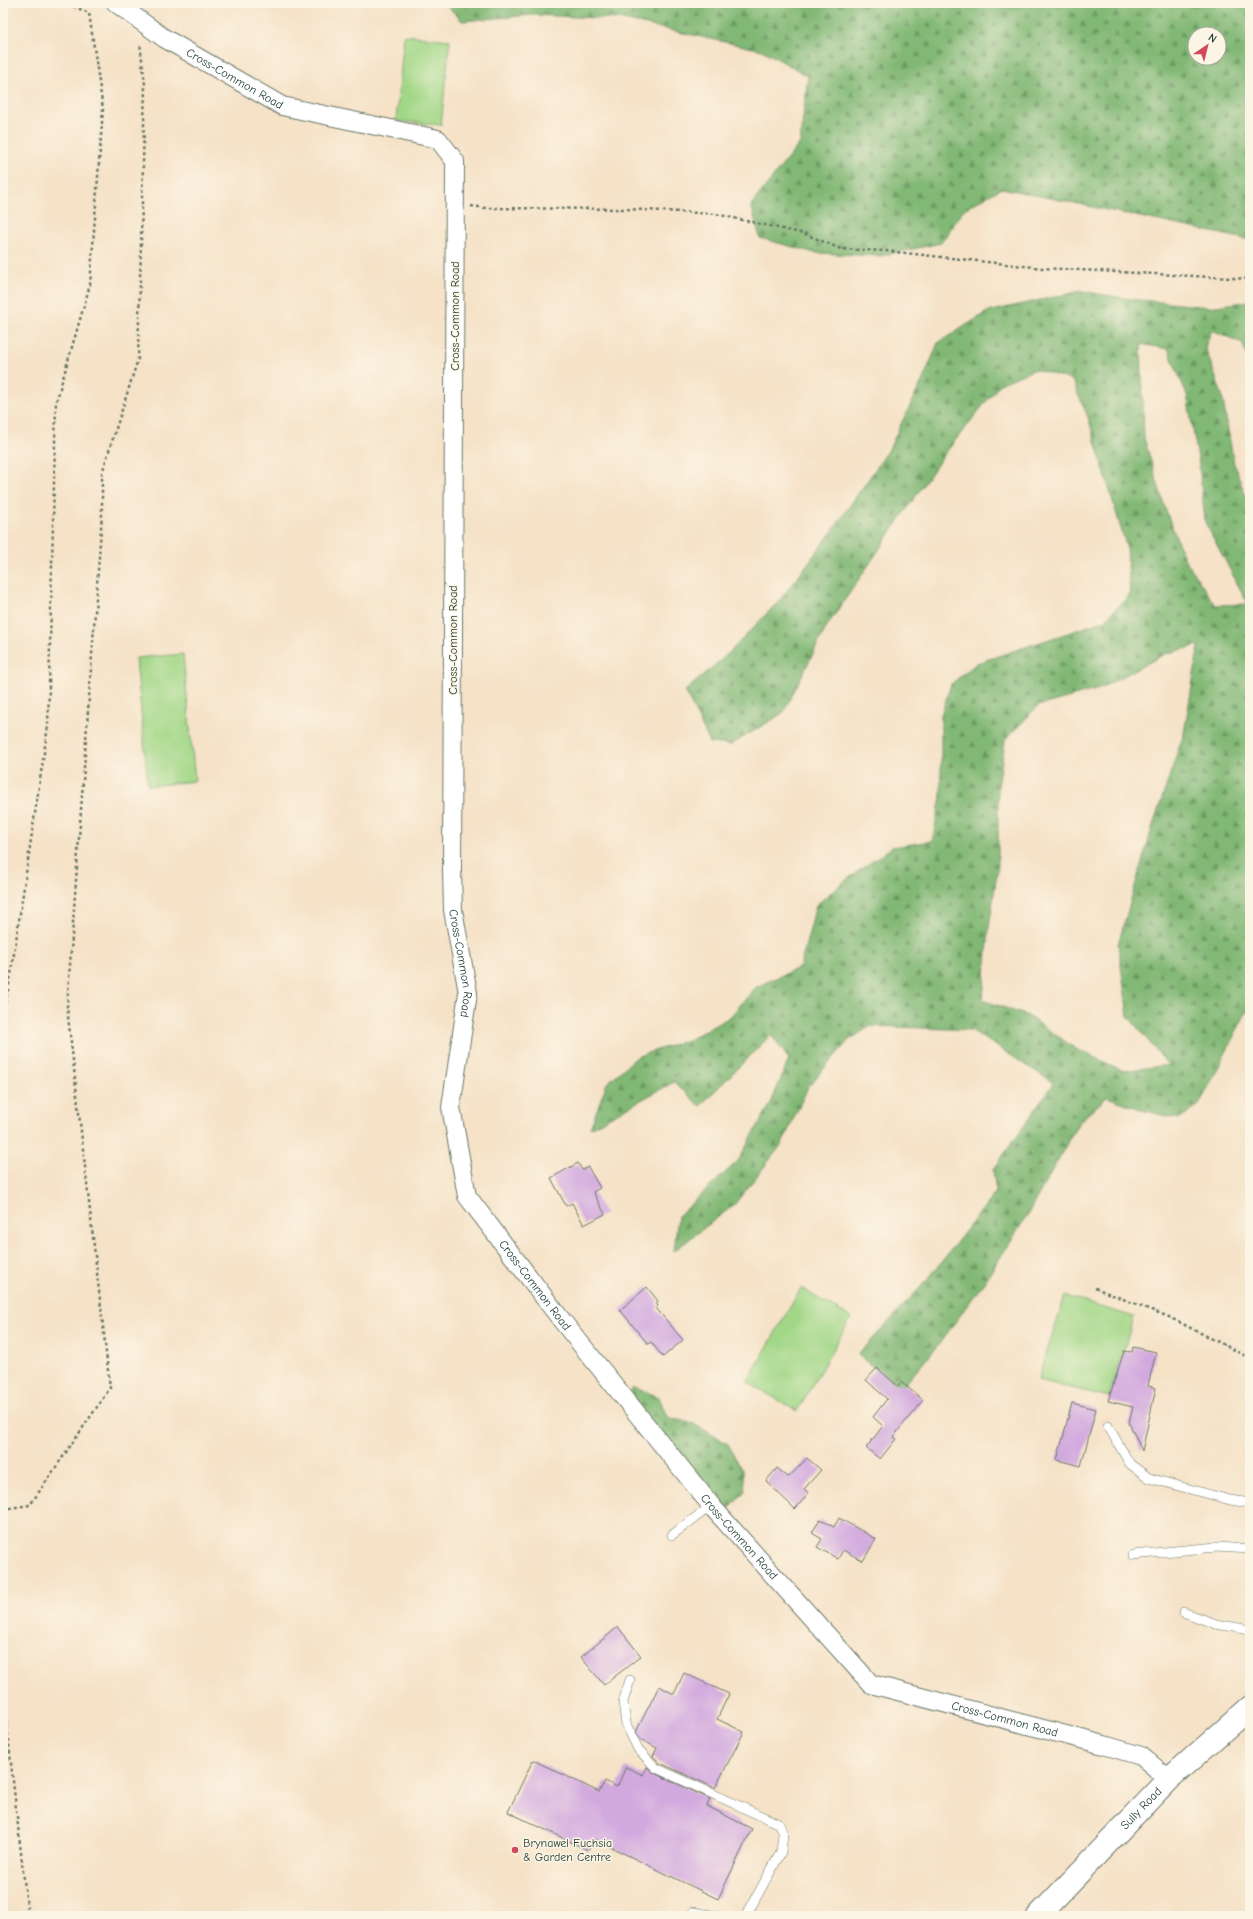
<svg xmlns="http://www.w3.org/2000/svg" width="1253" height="1919" viewBox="0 0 1253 1919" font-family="'Comic Neue',sans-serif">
  <defs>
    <pattern id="forest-firs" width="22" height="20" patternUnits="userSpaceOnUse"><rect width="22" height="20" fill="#81b874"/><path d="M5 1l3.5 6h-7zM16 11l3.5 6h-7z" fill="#699760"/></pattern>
  </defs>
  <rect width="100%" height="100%" fill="#fcf5e5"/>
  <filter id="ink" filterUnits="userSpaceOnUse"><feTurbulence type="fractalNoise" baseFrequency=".025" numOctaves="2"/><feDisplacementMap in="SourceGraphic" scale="8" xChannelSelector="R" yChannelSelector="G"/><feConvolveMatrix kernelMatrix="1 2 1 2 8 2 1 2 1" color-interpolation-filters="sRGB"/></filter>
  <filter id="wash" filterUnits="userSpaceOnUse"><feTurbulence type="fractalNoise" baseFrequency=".012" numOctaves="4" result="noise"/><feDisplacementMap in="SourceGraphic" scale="16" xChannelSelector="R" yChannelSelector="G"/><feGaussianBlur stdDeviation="0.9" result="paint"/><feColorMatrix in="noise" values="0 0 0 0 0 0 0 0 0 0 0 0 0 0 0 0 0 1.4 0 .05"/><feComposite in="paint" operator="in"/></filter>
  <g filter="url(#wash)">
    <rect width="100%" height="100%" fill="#f5e2c7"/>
    <!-- grass -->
    <path fill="#a2d787" stroke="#608a5e" d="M 404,35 L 450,40 L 441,125 L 396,121 Z
      M 183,654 L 195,781 L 148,786 L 136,658 Z
      M 801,1288 L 851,1318 L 797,1411 L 747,1382 Z
      M 1065,1296 L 1134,1317 L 1109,1397 L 1038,1380 Z"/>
    <!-- forest -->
    <path fill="url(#forest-firs)" stroke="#507a54" fill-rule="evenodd" d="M 444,3 L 1250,3 L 1250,240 L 1002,188 L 964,209 L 941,243 L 880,256 L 815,253 L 760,238 L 751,205 L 800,143 L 808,76 L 762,50 L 619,19 L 533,15 L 462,21 ZM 1195,34 L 1219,34 L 1219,58 L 1195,58 Z
      M 1081,291 L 1130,299 L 1209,307 L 1250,301 L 1250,363 L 1242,343 L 1212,330 L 1205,347 L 1222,395 L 1234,464 L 1250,507 L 1250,1005 L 1199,1105 L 1179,1119 L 1146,1111 L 1107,1097 L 1079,1122 L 1025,1219 L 985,1281 L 940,1343 L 901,1389 L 858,1355 L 928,1279 L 996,1192 L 993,1170 L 1054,1083 L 971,1030 L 871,1026 L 849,1040 L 808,1087 L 782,1144 L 734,1205 L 674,1251 L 678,1216 L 738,1161 L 771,1103 L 789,1059 L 771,1035 L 700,1106 L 674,1082 L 590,1128 L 607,1083 L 638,1056 L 688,1040 L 730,1017 L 756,987 L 800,967 L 816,905 L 846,880 L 892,847 L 932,841 L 941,797 L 941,715 L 951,684 L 977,663 L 1104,621 L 1130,594 L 1127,549 L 1088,417 L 1072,380 L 1035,369 L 1000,384 L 943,456 L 827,626 L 783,713 L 731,745 L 710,743 L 685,691 L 729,653 L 779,601 L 828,537 L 888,451 L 925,375 L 938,343 L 987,312 ZM 1141,344 L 1168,349 L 1187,395 L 1199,464 L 1205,522 L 1248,604 L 1215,605 L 1184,558 L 1165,508 L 1144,438 ZM 1199,645 L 1184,733 L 1153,825 L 1118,944 L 1128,1016 L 1168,1065 L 1124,1071 L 1076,1049 L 1028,1016 L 983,1000 L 989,928 L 998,866 L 998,787 L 1005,740 L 1038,706 L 1099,689 L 1165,654 Z
      M 633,1387 L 659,1397 L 667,1417 L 694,1424 L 728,1444 L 743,1472 L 745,1491 L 730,1508 L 714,1495 L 627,1396 Z"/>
    <g id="blocks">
      <!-- building -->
      <path fill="#d2a9df" d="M 578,1163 L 582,1170 L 588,1167 L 600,1188 L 593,1192 L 605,1214 L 584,1225 L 572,1203 L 566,1206 L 551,1178 Z
        M 647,1287 L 658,1301 L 656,1303 L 658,1306 L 656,1308 L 683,1340 L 663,1357 L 651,1342 L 648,1344 L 620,1310 Z
        M 1133,1347 L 1156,1352 L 1148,1386 L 1156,1388 L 1142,1451 L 1129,1423 L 1133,1407 L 1108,1401 L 1124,1351 L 1132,1352 Z
        M 877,1368 L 898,1386 L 901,1382 L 923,1400 L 893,1437 L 896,1439 L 880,1459 L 866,1448 L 883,1426 L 873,1417 L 887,1399 L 866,1380 Z
        M 1072,1403 L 1096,1409 L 1081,1466 L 1057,1460 Z
        M 807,1458 L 821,1470 L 804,1489 L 809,1493 L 795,1509 L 766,1481 L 777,1468 L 788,1477 L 790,1476 Z
        M 839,1518 L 876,1539 L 863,1561 L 843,1550 L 838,1559 L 817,1547 L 822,1539 L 812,1533 L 820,1519 L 834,1527 Z
        M 618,1627 L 641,1656 L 604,1685 L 581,1657 Z
        M 684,1673 L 729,1694 L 717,1719 L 744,1732 L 715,1788 L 660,1763 L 653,1756 L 657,1748 L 640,1739 L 636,1732 L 659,1686 L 674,1694 Z
        M 533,1760 L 599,1792 L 605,1781 L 617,1787 L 626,1767 L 643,1775 L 647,1767 L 654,1773 L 710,1799 L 707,1806 L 752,1829 L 718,1899 L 594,1839 L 588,1850 L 508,1812 Z"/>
    </g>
  </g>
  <g filter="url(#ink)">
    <use href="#blocks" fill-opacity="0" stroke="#6a7767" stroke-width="1"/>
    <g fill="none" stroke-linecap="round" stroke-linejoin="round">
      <defs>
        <path id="service" d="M 1108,1426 L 1130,1464 L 1149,1478 L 1230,1500 L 1250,1503
          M 672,1535 L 711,1506
          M 1133,1555 L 1216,1547 L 1250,1549
          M 1183,1612 L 1216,1624 L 1250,1630
          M 630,1680 L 623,1702 L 626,1724 L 638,1749 L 656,1768 L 779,1824 L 783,1834 L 781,1852 L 746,1916
          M 693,1912 L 717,1916"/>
        <g id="minor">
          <path id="s1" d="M 116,3 L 164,38 L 282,106 L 438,139 L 455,161 L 452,870 L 453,910 L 468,993 L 451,1107 L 467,1196 L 563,1322 L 714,1509 L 871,1684 L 1104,1745 L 1141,1756 L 1169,1779"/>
        </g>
        <g id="tertiary">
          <path id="s2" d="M 1038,1916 L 1169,1779 L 1250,1707"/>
        </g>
      </defs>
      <!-- service casing -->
      <use href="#service" stroke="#6a7767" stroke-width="10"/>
      <!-- minor casing -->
      <use href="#minor" stroke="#6a7767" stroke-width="20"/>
      <!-- tertiary casing -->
      <use href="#tertiary" stroke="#6a7767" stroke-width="24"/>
      <!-- path -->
      <path stroke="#6a7767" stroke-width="2.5" stroke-dasharray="3 3" stroke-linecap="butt" d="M 471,206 L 485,208 L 627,209 L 716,214 L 805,234 L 841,249 L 887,251 L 1042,268 L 1250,279
        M 3,1015 L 11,974 L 48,726 L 56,402 L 90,285 L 103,109 L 89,13 L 66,3
        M 1095,1288 L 1169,1317 L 1250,1358
        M 3,1509 L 30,1505 L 110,1388 L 67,1007 L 102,514 L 102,473 L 138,359 L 145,85 L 140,43
        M 3,1691 L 28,1916"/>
      <!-- service -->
      <use href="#service" stroke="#fff" stroke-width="9"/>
      <!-- minor -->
      <use href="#minor" stroke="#fff" stroke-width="18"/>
      <!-- tertiary -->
      <use href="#tertiary" stroke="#fff" stroke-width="22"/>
    </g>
  </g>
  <!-- markers -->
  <circle fill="#d1495b" stroke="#fcf5e5" stroke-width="1.5" cx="515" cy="1850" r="4"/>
  <g text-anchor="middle" stroke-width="3" stroke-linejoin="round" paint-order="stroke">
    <!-- street labels -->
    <g font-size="12" fill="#1f3d34" stroke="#fcf5e5">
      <text dy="4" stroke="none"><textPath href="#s1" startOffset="141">Cross-Common Road</textPath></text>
      <text transform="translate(455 316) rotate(-90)" y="4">Cross-Common Road</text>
      <text transform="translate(453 640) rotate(-90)" y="4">Cross-Common Road</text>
      <text dy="4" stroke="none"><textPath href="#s1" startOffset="1186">Cross-Common Road</textPath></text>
      <text dy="4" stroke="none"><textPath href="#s1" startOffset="1534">Cross-Common Road</textPath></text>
      <text dy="4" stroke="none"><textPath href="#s1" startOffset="1858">Cross-Common Road</textPath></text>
      <text dy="4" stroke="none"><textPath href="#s1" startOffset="2194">Cross-Common Road</textPath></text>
      <text dy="4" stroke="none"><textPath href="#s2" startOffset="149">Sully Road</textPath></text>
    </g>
    <!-- poi labels -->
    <g font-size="12" fill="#1f3d34" stroke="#fcf5e5" text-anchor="start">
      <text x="523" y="1847">Brynawel Fuchsia<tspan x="523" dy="14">&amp; Garden Centre</tspan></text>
    </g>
  </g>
  <!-- margin -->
  <rect width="1253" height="1919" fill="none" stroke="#fcf5e5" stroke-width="16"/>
  <!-- north arrow -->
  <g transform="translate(1207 46) rotate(35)"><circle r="19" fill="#fcf5e5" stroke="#a4ab9e"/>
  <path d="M0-3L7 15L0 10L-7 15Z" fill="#d1495b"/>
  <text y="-6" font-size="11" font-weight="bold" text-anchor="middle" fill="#1f3d34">N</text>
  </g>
</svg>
